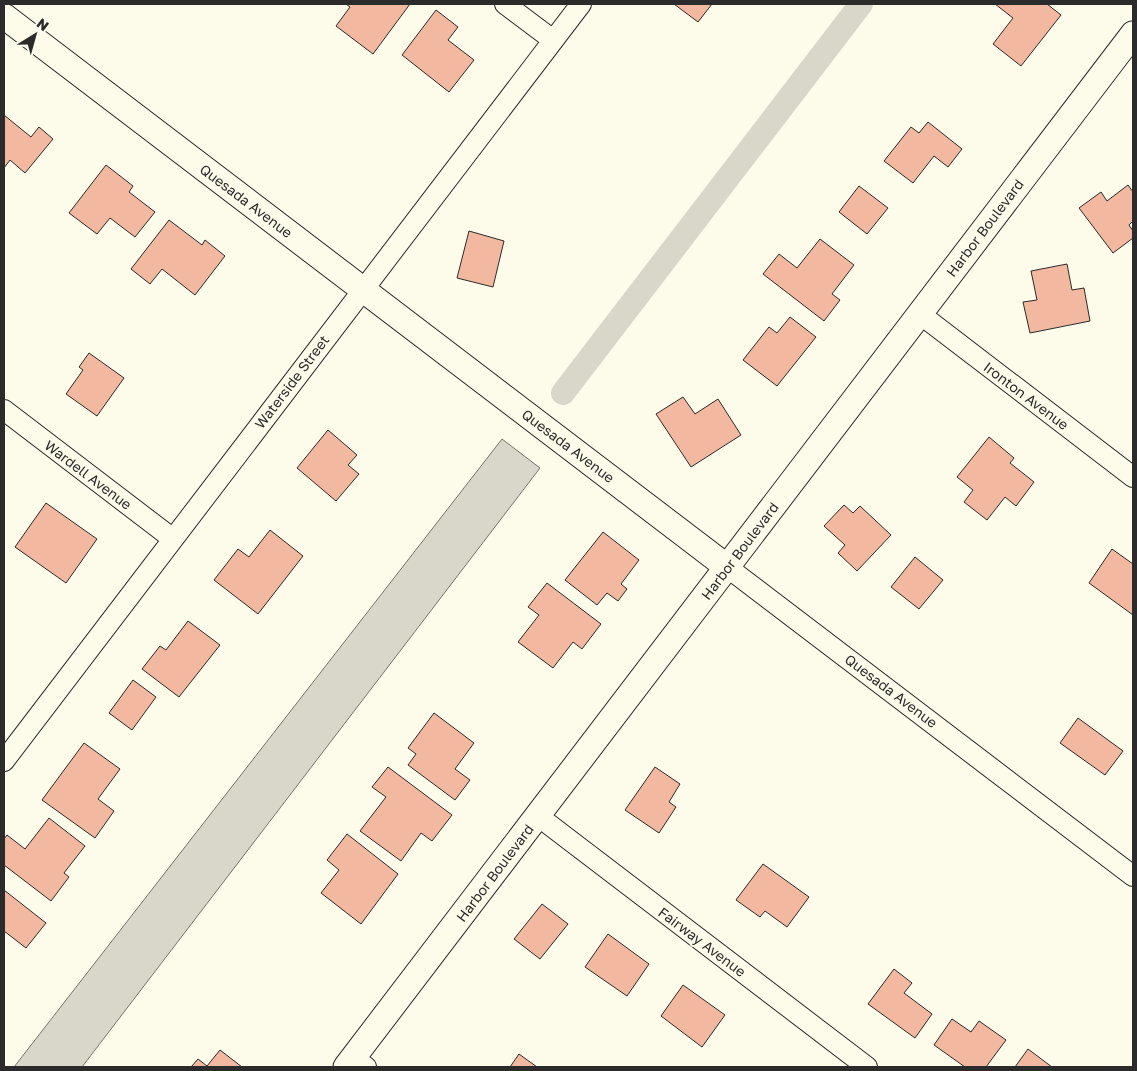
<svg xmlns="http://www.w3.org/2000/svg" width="1137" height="1071" viewBox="0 0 1137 1071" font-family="'Golos Text',sans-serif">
  <rect width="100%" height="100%" fill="#fdfbea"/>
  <!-- water -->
  <path fill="#d8d7c9" stroke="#74746e" d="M 502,439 L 540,468 L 82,1067 L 14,1067 Z"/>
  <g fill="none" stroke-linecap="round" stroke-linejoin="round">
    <!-- canal -->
    <path stroke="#d8d7c9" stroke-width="24" d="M 563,393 L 861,4"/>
  </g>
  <!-- building -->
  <path fill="#f2b8a0" stroke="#2b2b2b" d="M 346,4 L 410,4 L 373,54 L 336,26 L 350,7 Z
    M 674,4 L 712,4 L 698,22 Z
    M 995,4 L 1047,4 L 1061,15 L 1021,66 L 993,44 L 1013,18 Z
    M 436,10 L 458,27 L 448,40 L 474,60 L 449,92 L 402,55 Z
    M 4,115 L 31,137 L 39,127 L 53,139 L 25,173 L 10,160 L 4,168 Z
    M 928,122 L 962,149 L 948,167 L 934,156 L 913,183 L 884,161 L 911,127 L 919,133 Z
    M 106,165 L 133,186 L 129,192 L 155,212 L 135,237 L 110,218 L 97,234 L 69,213 Z
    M 1128,185 L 1133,192 L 1133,221 L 1129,225 L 1133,231 L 1133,238 L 1113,253 L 1079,208 L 1101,192 L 1107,201 Z
    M 859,186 L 888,208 L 867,234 L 839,212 Z
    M 169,220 L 202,245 L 205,240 L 225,256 L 195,295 L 162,269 L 150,284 L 131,269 Z
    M 469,231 L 504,241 L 493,287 L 457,278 Z
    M 820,239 L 854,265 L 832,294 L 840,300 L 824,321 L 763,274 L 779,254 L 797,268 Z
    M 1067,264 L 1072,290 L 1084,288 L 1090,321 L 1030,333 L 1023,302 L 1037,300 L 1031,271 Z
    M 790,317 L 816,337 L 777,386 L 743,360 L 769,327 L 777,333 Z
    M 89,353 L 124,378 L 97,416 L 66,394 L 83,370 L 79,367 Z
    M 683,397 L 695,414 L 718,399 L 741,435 L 691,467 L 656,414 Z
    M 328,430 L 357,455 L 348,465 L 359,474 L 336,501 L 297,468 Z
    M 989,437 L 1014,458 L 1010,463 L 1034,482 L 1016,506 L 1005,497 L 987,520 L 964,502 L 973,490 L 957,477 Z
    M 46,503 L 97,539 L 66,583 L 15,547 Z
    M 844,505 L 853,513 L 860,506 L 891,535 L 857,571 L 838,553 L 845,545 L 824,526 Z
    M 270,530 L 303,556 L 258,614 L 214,580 L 238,549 L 249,557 Z
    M 603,532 L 639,560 L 621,584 L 627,589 L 618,601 L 607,593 L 597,605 L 565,580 Z
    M 1112,549 L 1133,564 L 1133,615 L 1089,583 Z
    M 915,557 L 943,580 L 919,609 L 891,587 Z
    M 547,583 L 601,624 L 582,649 L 573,642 L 553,668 L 518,642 L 539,615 L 528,607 Z
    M 188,621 L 220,645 L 179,697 L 142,669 L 160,646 L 166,650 Z
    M 133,680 L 156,697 L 132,730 L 109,713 Z
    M 434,713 L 474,743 L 455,769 L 470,780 L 455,800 L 408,765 L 416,754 L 408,748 Z
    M 1078,718 L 1123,751 L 1105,775 L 1060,743 Z
    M 84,743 L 120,769 L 98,799 L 114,811 L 95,838 L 42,800 Z
    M 388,767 L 452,815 L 432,841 L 421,833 L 401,861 L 360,831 L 386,797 L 372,787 Z
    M 655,767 L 680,784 L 669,802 L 676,807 L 659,833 L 625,810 Z
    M 49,818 L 85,846 L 64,873 L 69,877 L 51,901 L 4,865 L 4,839 L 7,835 L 25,849 Z
    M 347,834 L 398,874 L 361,924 L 321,893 L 339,870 L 327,860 Z
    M 763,864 L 809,897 L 787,927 L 765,911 L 760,917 L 736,900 Z
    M 4,890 L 46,923 L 26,948 L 4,931 Z
    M 542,904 L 568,924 L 540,959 L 514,939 Z
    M 608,934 L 649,964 L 627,996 L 585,967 Z
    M 894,969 L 912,983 L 904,993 L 932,1014 L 915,1038 L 868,1004 Z
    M 683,985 L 725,1015 L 702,1047 L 661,1016 Z
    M 952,1019 L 971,1032 L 979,1021 L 1006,1040 L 986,1067 L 965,1067 L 934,1045 Z
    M 1028,1049 L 1052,1067 L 1015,1067 Z
    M 220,1050 L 242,1067 L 191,1067 L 198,1059 L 207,1066 Z
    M 519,1054 L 537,1067 L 510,1067 Z"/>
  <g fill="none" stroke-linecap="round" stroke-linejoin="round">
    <defs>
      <path id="minor" d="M 505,4 L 553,40
        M 920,314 L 1133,477
        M 4,410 L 173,539
        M 727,567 L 1133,876
        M 4,761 L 581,4
        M 538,816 L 867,1067
        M 353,1058 L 366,1067"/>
      <path id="tertiary" d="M 4,16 L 727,567
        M 346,1067 L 1133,34"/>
    </defs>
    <!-- minor casing -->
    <use href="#minor" stroke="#2b2b2b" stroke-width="22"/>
    <!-- tertiary casing -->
    <use href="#tertiary" stroke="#2b2b2b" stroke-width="27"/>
    <!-- minor -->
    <use href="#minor" stroke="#fdfbea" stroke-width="20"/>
    <!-- tertiary -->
    <use href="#tertiary" stroke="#fdfbea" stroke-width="25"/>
  </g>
  <g text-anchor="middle" stroke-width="4" stroke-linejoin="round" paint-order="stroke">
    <!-- street labels -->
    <g font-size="14" fill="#2b2b2b" stroke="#fdfbea">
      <text transform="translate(246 201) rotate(37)" y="5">Quesada Avenue</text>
      <text transform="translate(985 228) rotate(-53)" y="5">Harbor Boulevard</text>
      <text transform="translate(292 382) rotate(-53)" y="5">Waterside Street</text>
      <text transform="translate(1026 396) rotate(37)" y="5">Ironton Avenue</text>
      <text transform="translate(568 446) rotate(37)" y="5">Quesada Avenue</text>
      <text transform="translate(88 475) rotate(37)" y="5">Wardell Avenue</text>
      <text transform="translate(740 551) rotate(-53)" y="5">Harbor Boulevard</text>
      <text transform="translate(891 691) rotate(37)" y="5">Quesada Avenue</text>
      <text transform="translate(495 873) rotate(-53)" y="5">Harbor Boulevard</text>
      <text transform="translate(702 942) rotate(37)" y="5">Fairway Avenue</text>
    </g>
  </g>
  <!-- border -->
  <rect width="1137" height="1071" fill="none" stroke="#2b2b2b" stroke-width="10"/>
  <!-- north arrow -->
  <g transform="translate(35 35) rotate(37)" stroke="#fdfbea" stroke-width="4" paint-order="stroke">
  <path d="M0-4L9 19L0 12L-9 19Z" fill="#2b2b2b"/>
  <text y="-8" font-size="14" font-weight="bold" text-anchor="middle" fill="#2b2b2b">N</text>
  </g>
</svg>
